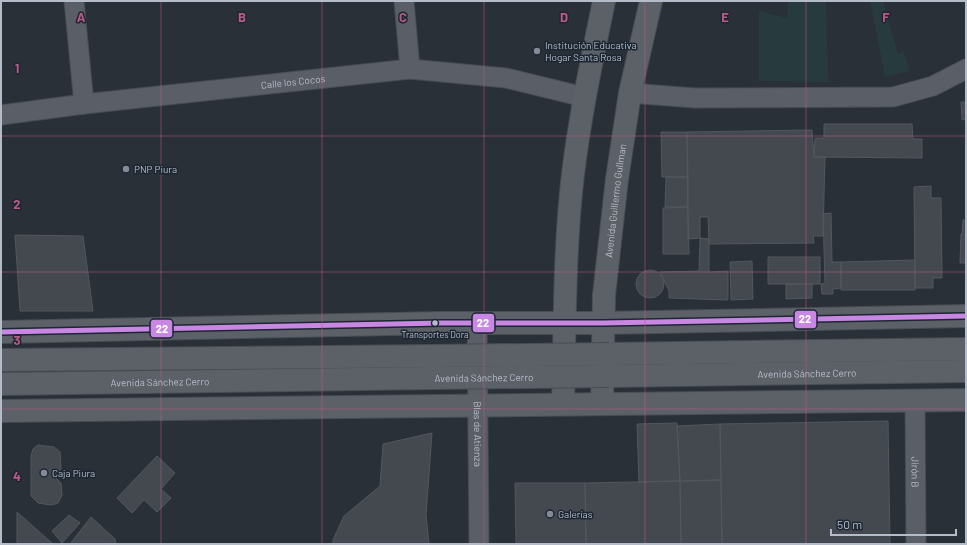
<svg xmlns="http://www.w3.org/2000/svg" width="967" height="545" viewBox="0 0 967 545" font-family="Barlow,sans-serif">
  <rect width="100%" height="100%" fill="#2a3038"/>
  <!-- green -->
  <path fill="#273a3e" d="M 788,1 L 826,1 L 828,82 L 759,81 L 759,11 L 787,18 Z
    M 870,1 L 883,1 L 898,54 L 904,52 L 910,71 L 885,76 Z"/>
  <!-- building -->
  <path fill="#444950" stroke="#52575f" d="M 961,102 L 966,102 L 966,119 L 962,120 Z
    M 824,124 L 912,124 L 913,139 L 922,139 L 922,158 L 814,157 L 815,138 L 824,138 Z
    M 812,130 L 814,157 L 825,157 L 823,236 L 813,236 L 814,243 L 709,244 L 708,217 L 700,217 L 700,238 L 688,239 L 687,132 Z
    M 661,132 L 687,132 L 688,177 L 662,177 Z
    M 666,177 L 688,177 L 688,207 L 665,207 Z
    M 931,186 L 931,198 L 941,198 L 942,278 L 933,278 L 933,288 L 915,288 L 914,187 Z
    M 688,207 L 689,254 L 663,254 L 663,208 Z
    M 831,213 L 832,262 L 841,262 L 841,288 L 833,289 L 833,294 L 822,294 L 821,284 L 825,283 L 823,214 Z
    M 963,220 L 966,220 L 966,263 L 960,263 L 961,234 L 962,234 Z
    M 15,235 L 83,236 L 93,311 L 20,311 Z
    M 700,238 L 709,239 L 709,272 L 728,271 L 728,300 L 669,298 L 669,291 L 660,272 L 699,271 Z
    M 768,257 L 820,257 L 820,284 L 768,284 Z
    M 915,260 L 915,290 L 841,290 L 841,262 Z
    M 752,261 L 753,299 L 731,300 L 730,262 Z
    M636 284a14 14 0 1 1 28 0a14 14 0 1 1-28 0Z
    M 786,284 L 812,284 L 812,298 L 786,299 Z
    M 888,421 L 890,544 L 722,544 L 720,424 Z
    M 677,423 L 680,481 L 639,482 L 637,424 Z
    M 720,424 L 721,480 L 680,481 L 677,426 Z
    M 432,433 L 426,515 L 429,544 L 333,544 L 333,540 L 344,516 L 380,486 L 383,444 Z
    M 38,445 L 54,447 L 60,452 L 61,469 L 55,477 L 61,483 L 62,495 L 58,503 L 51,505 L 38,503 L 31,496 L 31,456 L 33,449 Z
    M 157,456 L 175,473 L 161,489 L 171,498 L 157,512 L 144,500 L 132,513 L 117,498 Z
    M 721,480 L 722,544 L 681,544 L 680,481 Z
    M 680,481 L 681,544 L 586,544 L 585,483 Z
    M 515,483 L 585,483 L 586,544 L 516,544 Z
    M 17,512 L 53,544 L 17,544 Z
    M 69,515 L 80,523 L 62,543 L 52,531 Z
    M 91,517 L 115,539 L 116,544 L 70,544 Z"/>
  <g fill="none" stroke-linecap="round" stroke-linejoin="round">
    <defs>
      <g id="minor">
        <path d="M 74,1 L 84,104"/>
        <path d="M 404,1 L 410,69"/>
        <path d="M 630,93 L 695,98 L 893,97 L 933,86 L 966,69"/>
        <path id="s1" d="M 1,115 L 84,104 L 410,69 L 506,78 L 584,97"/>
        <path id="s2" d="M 477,323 L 479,544"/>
        <path id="s3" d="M 915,400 L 916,544"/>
      </g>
      <g id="major">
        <path d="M 1,332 L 442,323 L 603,323 L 966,316"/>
        <path d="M 609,354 L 966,349"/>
        <path d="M 1,360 L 432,356"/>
        <path id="s4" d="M 609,376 L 966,371"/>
        <path id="s5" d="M 1,384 L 432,378"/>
        <path d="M 563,404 C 565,328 564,250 573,174 C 580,116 592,59 604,1"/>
        <path id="s6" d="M 602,404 L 604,295 L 617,179 L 630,93 L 651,1"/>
        <path d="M 1,411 L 966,400"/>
      </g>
    </defs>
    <!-- minor casing -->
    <use href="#minor" stroke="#484c53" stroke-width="21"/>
    <!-- major casing -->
    <use href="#major" stroke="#484c55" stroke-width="24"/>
    <!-- minor -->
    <use href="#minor" stroke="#5a5e66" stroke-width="19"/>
    <!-- major -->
    <use href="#major" stroke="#5c6168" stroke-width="22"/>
    <defs>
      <g id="major-bridge">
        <path d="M 432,356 L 609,354"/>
        <path id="s7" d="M 432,378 L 609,376"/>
      </g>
    </defs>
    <!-- major-bridge casing -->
    <use href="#major-bridge" stroke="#484c55" stroke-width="24" stroke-linecap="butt"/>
    <!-- major-bridge -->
    <use href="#major-bridge" stroke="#5c6168" stroke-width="22"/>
    <defs>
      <path id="bus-1" d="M 1,332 L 442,323 L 603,323 L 966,316"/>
    </defs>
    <!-- bus-1 casing -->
    <use href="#bus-1" stroke="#1d2633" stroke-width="8"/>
    <!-- bus-1 -->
    <use href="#bus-1" stroke="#c787e3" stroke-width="5"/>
  </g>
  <!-- grid -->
  <path fill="none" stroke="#bc5a87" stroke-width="1" stroke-opacity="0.55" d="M 161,1 L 161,544M 322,1 L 322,544M 484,1 L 484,544M 645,1 L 645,544M 806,1 L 806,544M 1,136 L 966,136M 1,272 L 966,272M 1,409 L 966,409"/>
  <!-- markers -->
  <g fill="#848b96" stroke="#1d2633" stroke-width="1.5">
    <circle cx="537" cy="51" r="4"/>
    <circle cx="126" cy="169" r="4"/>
    <circle cx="44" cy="473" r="4"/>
    <circle cx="550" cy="514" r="4"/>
  </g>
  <circle fill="#b4bcc9" stroke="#1d2633" stroke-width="1.5" cx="435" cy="323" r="3.5"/>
  <g text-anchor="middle" stroke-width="3" stroke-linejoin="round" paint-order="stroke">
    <!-- bus labels -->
    <g font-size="9" fill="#b4bcc9" stroke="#1d2633">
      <text x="435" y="338">Transportes Dora</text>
    </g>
    <!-- poi labels -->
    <g font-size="10" fill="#b4bcc9" stroke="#1d2633" text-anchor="start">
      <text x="545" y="49">Institución Educativa<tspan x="545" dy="12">Hogar Santa Rosa</tspan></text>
      <text x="134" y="173">PNP Piura</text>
      <text x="52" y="477">Caja Piura</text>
      <text x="558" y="518">Galerías</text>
    </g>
    <!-- street labels -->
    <g font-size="10" fill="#b4bcc9" stroke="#1d2633">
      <text dy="4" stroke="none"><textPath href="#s1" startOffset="294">Calle los Cocos</textPath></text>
      <text dy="4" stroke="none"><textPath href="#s6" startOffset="204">Avenida Guillermo Gullman</textPath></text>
      <text dy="4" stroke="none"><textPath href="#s4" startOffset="198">Avenida Sánchez Cerro</textPath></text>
      <text dy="4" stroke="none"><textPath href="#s7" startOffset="52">Avenida Sánchez Cerro</textPath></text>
      <text dy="4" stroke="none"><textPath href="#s5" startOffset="159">Avenida Sánchez Cerro</textPath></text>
      <text dy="4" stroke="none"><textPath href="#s2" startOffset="111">Blas de Atienza</textPath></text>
      <text dy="4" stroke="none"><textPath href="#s3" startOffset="72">Jirón B</textPath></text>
    </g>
  </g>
  <g font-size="13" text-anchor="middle" font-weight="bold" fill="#bc5a87" stroke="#1d2633" stroke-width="3" stroke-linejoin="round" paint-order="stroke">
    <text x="81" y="22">A</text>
    <text x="242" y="22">B</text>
    <text x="403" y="22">C</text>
    <text x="564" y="22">D</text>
    <text x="725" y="22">E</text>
    <text x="886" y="22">F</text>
    <text x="17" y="73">1</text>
    <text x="17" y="209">2</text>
    <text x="17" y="345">3</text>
    <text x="17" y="481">4</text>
  </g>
  <g stroke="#1d2633" stroke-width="1.5">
    <rect x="794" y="310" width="23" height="19" rx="4" fill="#c787e3"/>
    <rect x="472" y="313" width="23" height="20" rx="4" fill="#c787e3"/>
    <rect x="150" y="319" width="23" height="19" rx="4" fill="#c787e3"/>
  </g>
  <g font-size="11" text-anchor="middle" font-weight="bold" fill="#fff">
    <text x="805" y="323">22</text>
    <text x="483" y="327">22</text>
    <text x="162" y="333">22</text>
  </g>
  <!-- border -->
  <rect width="967" height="545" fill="none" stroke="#b4bcc9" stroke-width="4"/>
  <!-- scale -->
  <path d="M831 529v6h125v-6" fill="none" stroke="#b4bcc9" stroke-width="2"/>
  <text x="837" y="529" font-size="12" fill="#b4bcc9" stroke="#1d2633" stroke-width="3" paint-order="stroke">50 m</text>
</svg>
